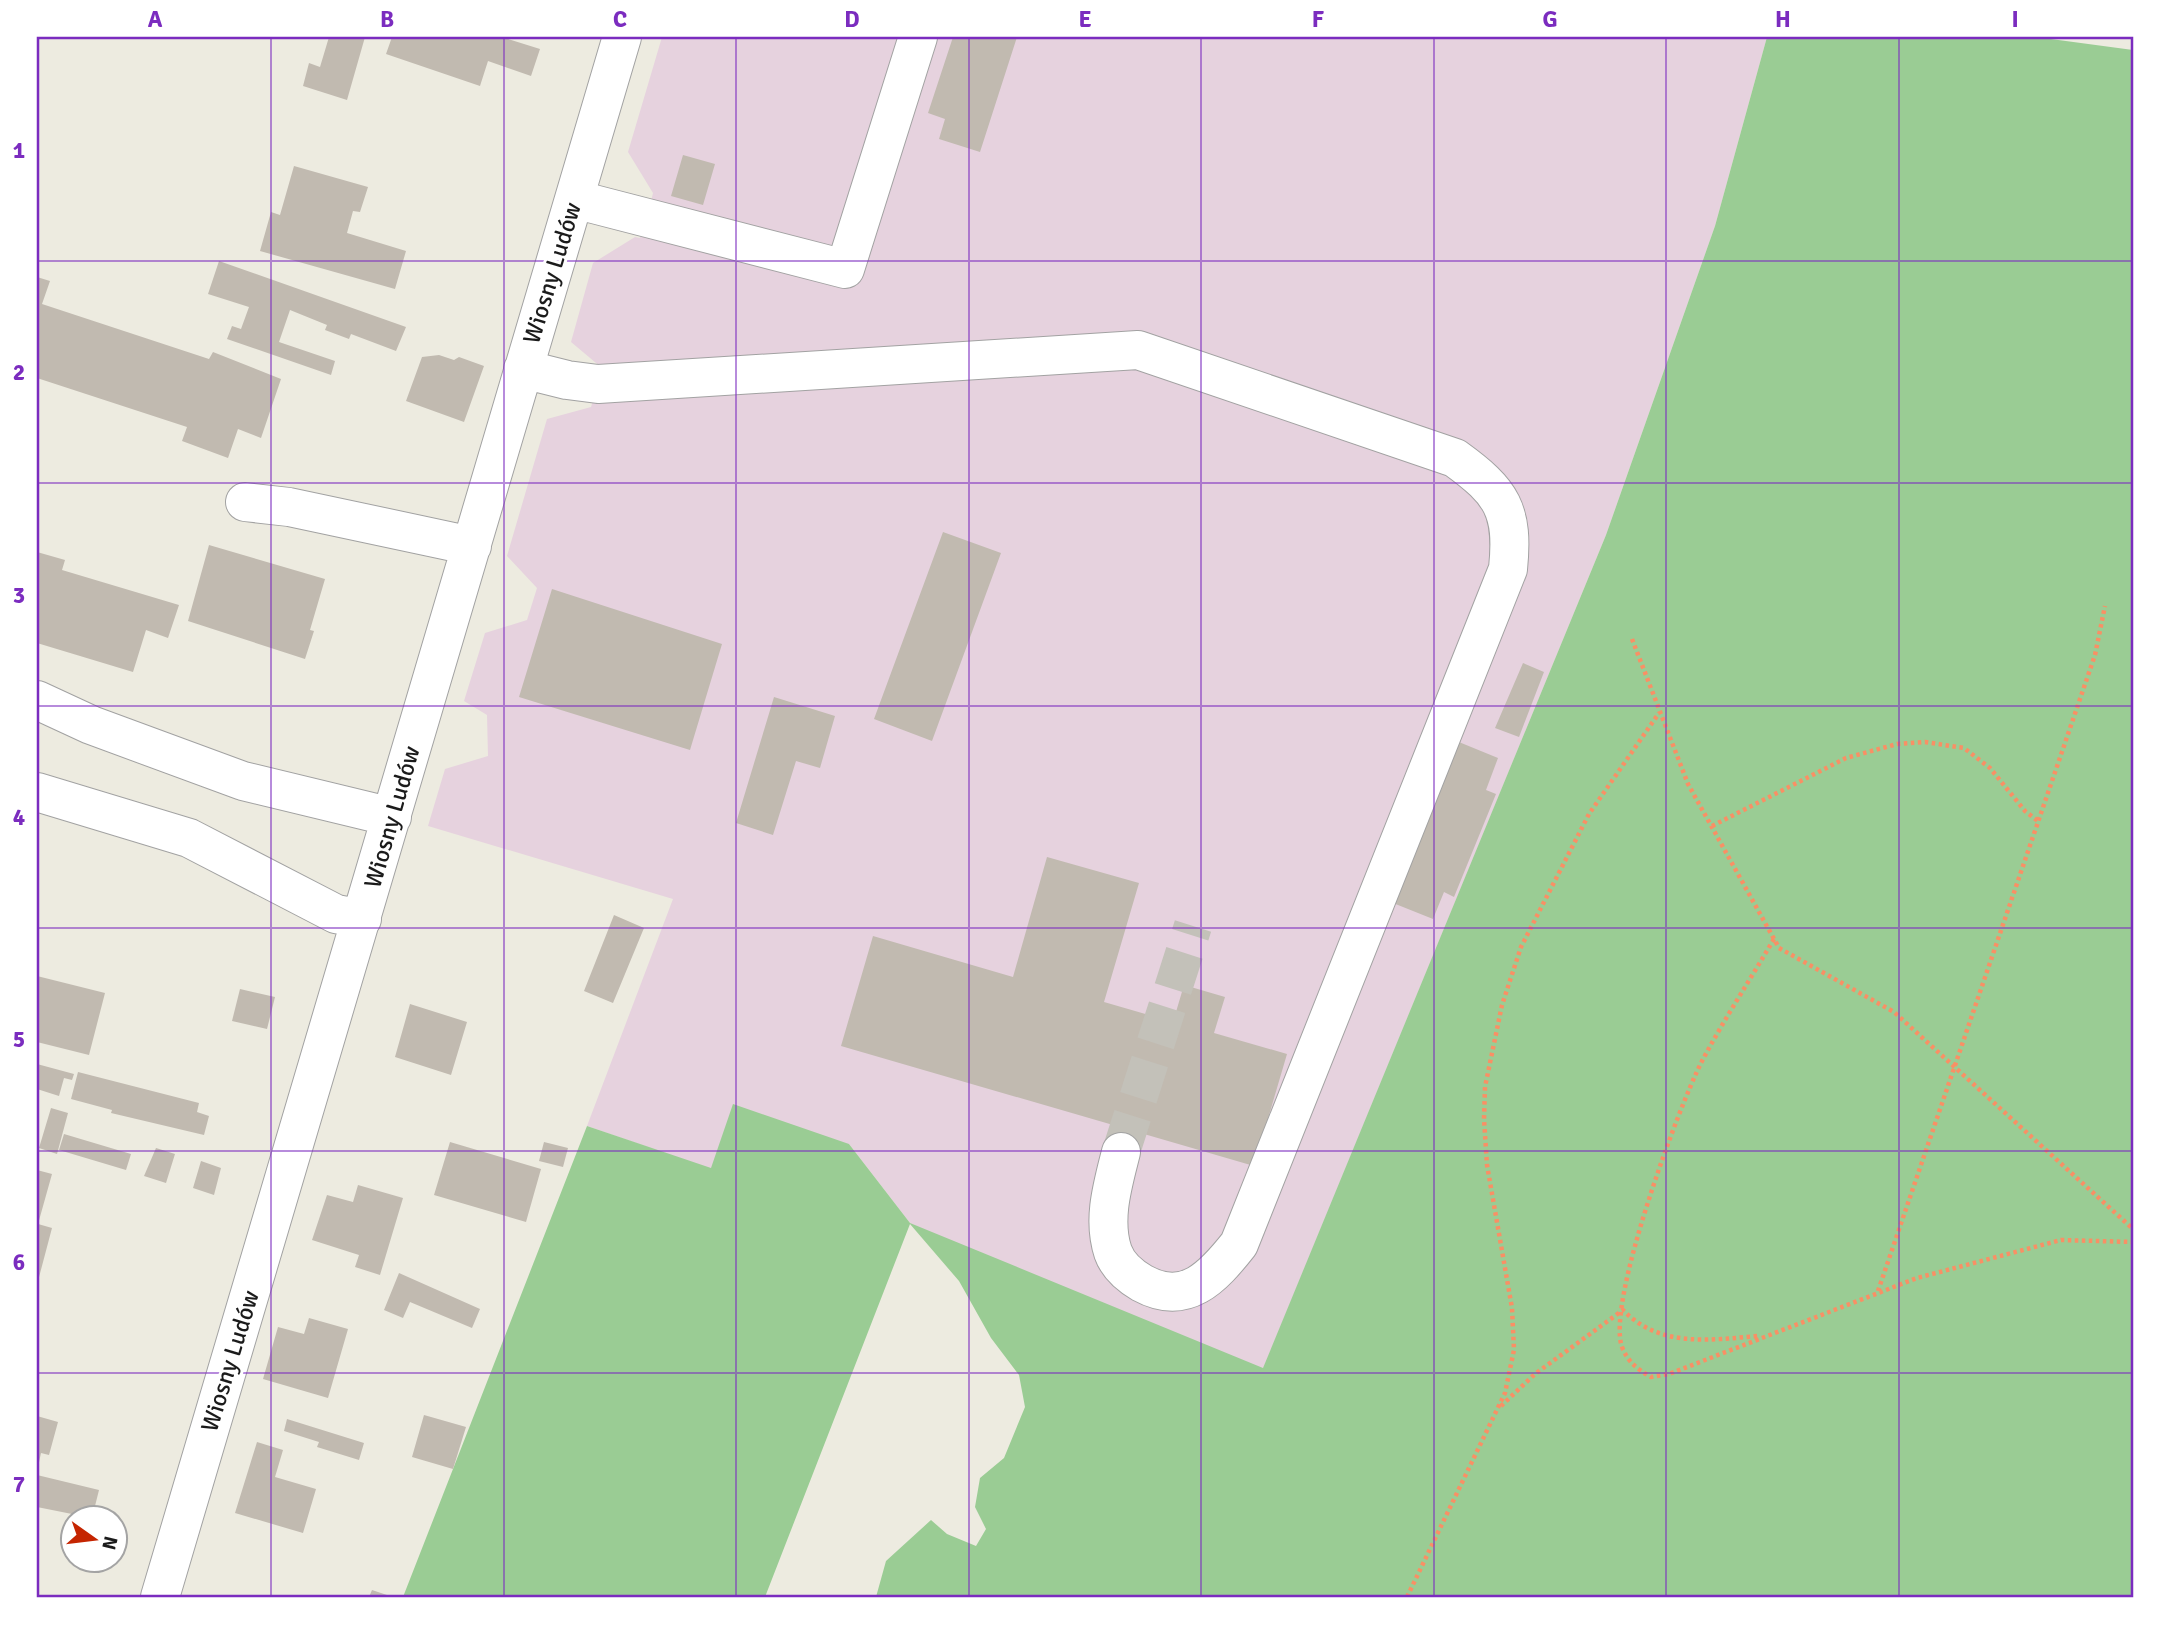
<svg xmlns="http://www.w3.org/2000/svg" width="2170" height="1634" viewBox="0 0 2170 1634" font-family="Signika,sans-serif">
  <rect width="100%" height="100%" fill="#edebe0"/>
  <!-- industrial -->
  <path fill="#e6d2de" d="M 662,37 L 1767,37 L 1715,226 L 1606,535 L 1263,1369 L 1071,1311 L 910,1223 L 849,1144 L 711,1169 L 587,1126 L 673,899 L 428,826 L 445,769 L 488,756 L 487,715 L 464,701 L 485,633 L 527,620 L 537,588 L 507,556 L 547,419 L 591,407 L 598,384 L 602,368 L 571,342 L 593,263 L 635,237 L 640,238 L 647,218 L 653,193 L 628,152 Z"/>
  <!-- forest -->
  <path fill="#9acc94" d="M 1767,37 L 2036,37 L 2133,50 L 2133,1597 L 876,1597 L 886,1561 L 931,1520 L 947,1534 L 976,1546 L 986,1529 L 975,1507 L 980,1478 L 1004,1458 L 1025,1407 L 1019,1375 L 991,1338 L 959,1281 L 910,1224 L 765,1597 L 403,1597 L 587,1126 L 711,1168 L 733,1104 L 849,1144 L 910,1223 L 1263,1368 L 1606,535 L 1715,226 Z"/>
  <!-- building -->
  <path fill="#c1bab0" d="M 329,37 L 365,37 L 347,100 L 303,86 L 309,63 L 320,67 Z
    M 392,37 L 502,37 L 540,49 L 531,76 L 488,61 L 480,86 L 386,54 Z
    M 953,37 L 1017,37 L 980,152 L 939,139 L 945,119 L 928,113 Z
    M 683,155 L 715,164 L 703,205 L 671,196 Z
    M 294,166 L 368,187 L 360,212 L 353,211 L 347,233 L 406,251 L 395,289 L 260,251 L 271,212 L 280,215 Z
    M 219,261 L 406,327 L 396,351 L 351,334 L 349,339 L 325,330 L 327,325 L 290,310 L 279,342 L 335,361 L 331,375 L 227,339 L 232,326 L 241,329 L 249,307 L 208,294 Z
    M 37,277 L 50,281 L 42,304 L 209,359 L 213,352 L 281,379 L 261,438 L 238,429 L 228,458 L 182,441 L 187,427 L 37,378 Z
    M 439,355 L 454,360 L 459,357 L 484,366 L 464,422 L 406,401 L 422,357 Z
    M 943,532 L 1001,553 L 932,741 L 874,719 Z
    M 209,545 L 325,579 L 310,630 L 314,631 L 305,659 L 188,621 Z
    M 37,552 L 65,560 L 62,570 L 179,605 L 168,638 L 146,630 L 133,672 L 37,643 Z
    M 552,589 L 722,644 L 690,750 L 519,697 Z
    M 1523,663 L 1544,672 L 1519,737 L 1495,728 Z
    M 774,697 L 835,716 L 820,768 L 796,761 L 773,835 L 736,823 Z
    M 1454,740 L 1498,758 L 1486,790 L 1496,794 L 1454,897 L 1444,892 L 1433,919 L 1388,901 Z
    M 1047,857 L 1139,883 L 1104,1002 L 1173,1022 L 1184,985 L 1225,997 L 1214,1033 L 1287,1054 L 1254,1166 L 841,1046 L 873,936 L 1013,977 Z
    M 614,915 L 644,928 L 613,1003 L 584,991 Z
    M 37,976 L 105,993 L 89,1055 L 37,1042 Z
    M 240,989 L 275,997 L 267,1029 L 232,1021 Z
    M 410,1004 L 467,1022 L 451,1075 L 395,1057 Z
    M 37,1064 L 74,1074 L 72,1080 L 64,1078 L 59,1096 L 37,1089 Z
    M 78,1072 L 199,1103 L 197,1112 L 209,1116 L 204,1135 L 111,1113 L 112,1110 L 71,1099 Z
    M 51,1108 L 68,1113 L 57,1154 L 39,1148 Z
    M 64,1134 L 131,1154 L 126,1170 L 59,1150 Z
    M 450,1142 L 541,1169 L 526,1222 L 434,1195 Z
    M 544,1142 L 568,1148 L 563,1167 L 539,1161 Z
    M 156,1148 L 175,1154 L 166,1183 L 144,1176 Z
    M 201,1161 L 221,1168 L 214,1195 L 193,1188 Z
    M 37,1170 L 52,1174 L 38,1224 L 52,1228 L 38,1281 Z
    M 358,1185 L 403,1198 L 380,1275 L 355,1267 L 359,1255 L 312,1240 L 327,1195 L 353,1202 Z
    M 399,1273 L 480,1309 L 472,1328 L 410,1302 L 403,1318 L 384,1310 Z
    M 309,1318 L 348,1329 L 328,1398 L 263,1379 L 278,1327 L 304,1334 Z
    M 424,1415 L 466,1427 L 453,1469 L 412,1457 Z
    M 37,1416 L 58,1422 L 49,1455 L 41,1453 L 38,1467 Z
    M 287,1419 L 364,1443 L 359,1460 L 317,1447 L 319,1442 L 284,1431 Z
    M 257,1442 L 283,1450 L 275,1477 L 316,1489 L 303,1533 L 235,1513 Z
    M 37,1475 L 99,1490 L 92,1518 L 37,1507 Z
    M 372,1590 L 393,1597 L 369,1597 Z"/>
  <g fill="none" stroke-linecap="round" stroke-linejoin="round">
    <!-- minor-tunnel -->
    <path stroke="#c3c1b9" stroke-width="38" stroke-dasharray="38 19" stroke-linecap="butt" d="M 1121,1152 L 1193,926"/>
    <defs>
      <path id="minor" d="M 574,199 L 845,269 L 918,37
        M 523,369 L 567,380 L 598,384 L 1138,350 L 1455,458 C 1502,492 1514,510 1508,569 L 1239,1244 C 1213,1277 1186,1307 1142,1283 C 1130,1276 1118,1266 1113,1252 C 1102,1219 1113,1184 1121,1152
        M 245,502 L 289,507 L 472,546
        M 37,700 L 91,725 L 243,781 L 392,817
        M 37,792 L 189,838 L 336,914 L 362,919
        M 160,1597 L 622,37"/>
    </defs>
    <!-- minor casing -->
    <use href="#minor" stroke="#a2a2a2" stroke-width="40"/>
    <!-- path -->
    <path stroke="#f99065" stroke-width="4.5" stroke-dasharray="3.5 3.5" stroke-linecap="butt" d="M 1632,639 L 1688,784 L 1779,948 L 1894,1012 L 2133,1229
      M 1712,826 L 1846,758 L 1897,744 L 1925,742 L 1964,748 L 1990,768 L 2025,811 L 2038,821
      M 1774,939 C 1750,980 1723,1021 1701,1063 C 1678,1109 1606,1303 1622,1347 C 1628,1362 1637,1369 1651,1377 L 1669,1374 L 1917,1278 L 2061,1240 L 2133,1242
      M 1878,1291 L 2095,655 L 2105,606
      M 1501,1406 L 1535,1374 L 1623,1310 C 1660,1348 1709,1340 1758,1336
      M 1407,1597 L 1505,1393 L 1514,1350 L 1512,1308 L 1487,1165 L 1484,1119 L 1485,1087 L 1502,1005 L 1521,947 L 1589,814 L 1659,713"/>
    <!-- minor -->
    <use href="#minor" stroke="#fff" stroke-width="38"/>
  </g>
  <!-- grid -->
  <path fill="none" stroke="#7b2cbf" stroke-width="2" stroke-opacity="0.55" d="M 271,37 L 271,1597M 504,37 L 504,1597M 736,37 L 736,1597M 969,37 L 969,1597M 1201,37 L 1201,1597M 1434,37 L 1434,1597M 1666,37 L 1666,1597M 1899,37 L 1899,1597M 37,261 L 2133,261M 37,483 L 2133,483M 37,706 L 2133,706M 37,928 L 2133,928M 37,1151 L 2133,1151M 37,1373 L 2133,1373"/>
  <g text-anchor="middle" stroke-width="6" stroke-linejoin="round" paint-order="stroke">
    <!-- street labels -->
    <g font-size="24" fill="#1b1b1b" stroke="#fff">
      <text transform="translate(552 273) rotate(-73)" y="8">Wiosny Ludów</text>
      <text transform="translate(392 817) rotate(-74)" y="8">Wiosny Ludów</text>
      <text transform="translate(230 1361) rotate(-73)" y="8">Wiosny Ludów</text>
    </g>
  </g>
  <!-- border -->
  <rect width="2170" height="1634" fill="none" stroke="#ffffff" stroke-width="77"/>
  <!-- north arrow -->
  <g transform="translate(94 1539) rotate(104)"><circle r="33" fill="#ffffff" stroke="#a4a4a4" stroke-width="2"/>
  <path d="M0-5L12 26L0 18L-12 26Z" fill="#c52501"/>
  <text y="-10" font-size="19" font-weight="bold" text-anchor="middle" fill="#1b1b1b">N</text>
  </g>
  <rect x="38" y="38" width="2094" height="1558" fill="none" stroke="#7b2cbf" stroke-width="2.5"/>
  <g font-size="23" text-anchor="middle" font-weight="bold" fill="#7b2cbf">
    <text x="155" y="27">A</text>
    <text x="387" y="27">B</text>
    <text x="620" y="27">C</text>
    <text x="852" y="27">D</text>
    <text x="1085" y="27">E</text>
    <text x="1318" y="27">F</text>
    <text x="1550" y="27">G</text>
    <text x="1783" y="27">H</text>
    <text x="2015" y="27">I</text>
    <text x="19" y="158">1</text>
    <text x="19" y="380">2</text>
    <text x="19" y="603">3</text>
    <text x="19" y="825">4</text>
    <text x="19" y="1047">5</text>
    <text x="19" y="1270">6</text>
    <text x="19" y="1492">7</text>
  </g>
</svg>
